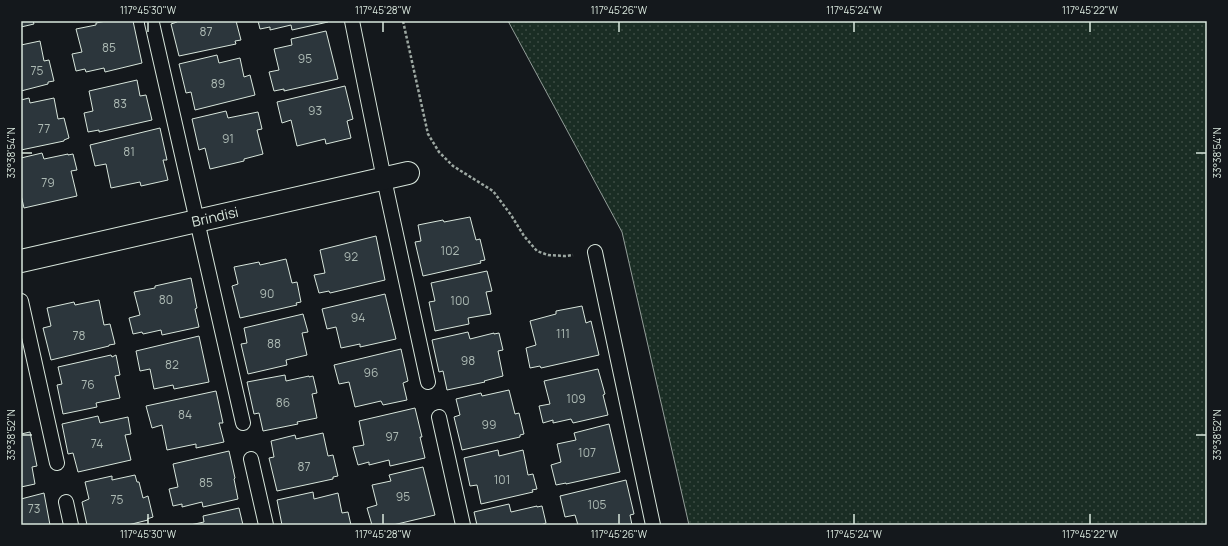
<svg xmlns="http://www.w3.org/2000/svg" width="1228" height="546" viewBox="0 0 1228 546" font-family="Manrope,sans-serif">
  <defs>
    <pattern id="grass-dots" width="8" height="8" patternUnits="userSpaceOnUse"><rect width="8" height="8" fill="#1a2d24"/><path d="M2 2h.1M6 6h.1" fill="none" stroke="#3b4b43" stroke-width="1.8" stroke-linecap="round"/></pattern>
  </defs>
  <rect width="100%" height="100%" fill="#14181c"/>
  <!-- grass -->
  <path fill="url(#grass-dots)" stroke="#939e99" d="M 508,21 L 1207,21 L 1207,525 L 689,525 L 622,232 Z"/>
  <!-- building -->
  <path fill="#2c363c" stroke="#d8e6dc" d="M 21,21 L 33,21 L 34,24 L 21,27 Z
    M 106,21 L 133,21 L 142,63 L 105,72 L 104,68 L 86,72 L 85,69 L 76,71 L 72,54 L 82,52 L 76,29 L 96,25 L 96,23 Z
    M 176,21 L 236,21 L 241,40 L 235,41 L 236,44 L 179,56 L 171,24 L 177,22 Z
    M 258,21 L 328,21 L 328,22 L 292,30 L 291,25 L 270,30 L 270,27 L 260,29 Z
    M 326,31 L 338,79 L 284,91 L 284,89 L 274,91 L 269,72 L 279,70 L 274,49 L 292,45 L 291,39 Z
    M 40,41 L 44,61 L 49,60 L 54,81 L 48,82 L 48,84 L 21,91 L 21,45 Z
    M 217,55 L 219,63 L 240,58 L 244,77 L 250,75 L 255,95 L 195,110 L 191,92 L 186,93 L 179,64 Z
    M 137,80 L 140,96 L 146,95 L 152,120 L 99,132 L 99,130 L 88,132 L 84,113 L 93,111 L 89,91 Z
    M 345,86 L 353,119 L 347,121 L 351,138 L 326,144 L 325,139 L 297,146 L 291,120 L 282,123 L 277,102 Z
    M 29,98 L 30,103 L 54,98 L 58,119 L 64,118 L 69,138 L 64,140 L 64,141 L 21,150 L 21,100 Z
    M 226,111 L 228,118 L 258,112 L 262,129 L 257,130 L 263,154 L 244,159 L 244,161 L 210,169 L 205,148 L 199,150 L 192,119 Z
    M 160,128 L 167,160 L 163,160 L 168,180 L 141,186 L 140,182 L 111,188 L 106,164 L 95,166 L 90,145 Z
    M 42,153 L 44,159 L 68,154 L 68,155 L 73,154 L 77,170 L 71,171 L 77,196 L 24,208 L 21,195 L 21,158 Z
    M 470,217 L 476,240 L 480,239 L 485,260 L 480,261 L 481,263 L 423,276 L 415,242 L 421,241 L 418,225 L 443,220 L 444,222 Z
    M 376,236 L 385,280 L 330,293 L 329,291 L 319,293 L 314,275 L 325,273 L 320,250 Z
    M 286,259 L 292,283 L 297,282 L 301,302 L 296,303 L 297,305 L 240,318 L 232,286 L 238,284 L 234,267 L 259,262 L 260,265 Z
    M 487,271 L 492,291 L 486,292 L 491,314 L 468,318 L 469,324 L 435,331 L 429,302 L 435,301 L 431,283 Z
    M 191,278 L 197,308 L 195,309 L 199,327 L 162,335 L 161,330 L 143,334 L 142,332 L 133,334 L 129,318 L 140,315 L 134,292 L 155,288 L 155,286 Z
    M 385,294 L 396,339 L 360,347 L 360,344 L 341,348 L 336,327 L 327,329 L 322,309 Z
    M 99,300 L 104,325 L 110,324 L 115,344 L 109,345 L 109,346 L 51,360 L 43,328 L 51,326 L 47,308 L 74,302 L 75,305 Z
    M 582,306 L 586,323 L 591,321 L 599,355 L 541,368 L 540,366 L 530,368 L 526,348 L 536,345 L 530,321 L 556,314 L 556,311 Z
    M 303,314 L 308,332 L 302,333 L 307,355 L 286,360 L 287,365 L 248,374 L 241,344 L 247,343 L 244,328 Z
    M 468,332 L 470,339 L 494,333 L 494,334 L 499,333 L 503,350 L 498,351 L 503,376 L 484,381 L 485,382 L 447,390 L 443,371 L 439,372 L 432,340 Z
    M 199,336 L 209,382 L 174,389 L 173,385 L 154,389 L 150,369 L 140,371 L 136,351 Z
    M 401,349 L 408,381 L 403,383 L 407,400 L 383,405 L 381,401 L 355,407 L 349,382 L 339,384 L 334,365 Z
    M 111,355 L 112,357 L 116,355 L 120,375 L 115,376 L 120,398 L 96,403 L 97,407 L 63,414 L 57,385 L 62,384 L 58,367 Z
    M 598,369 L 605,394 L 603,395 L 608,415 L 573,423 L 571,419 L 553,423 L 553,420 L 543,423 L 539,406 L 550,404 L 544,381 Z
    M 285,375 L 286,381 L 309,376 L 309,377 L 313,376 L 317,393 L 312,394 L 317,418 L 297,422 L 298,424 L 263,431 L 259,413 L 254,414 L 247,382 Z
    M 509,390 L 515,414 L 519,413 L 524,434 L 520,435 L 520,437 L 462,450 L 454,417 L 460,415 L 456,399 L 481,393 L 482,396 Z
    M 216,391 L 223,423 L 219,423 L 224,442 L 196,448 L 196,444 L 167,450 L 162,425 L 152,428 L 146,406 Z
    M 415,408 L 422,437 L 420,437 L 425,458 L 390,466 L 389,460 L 369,465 L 369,462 L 358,465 L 353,447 L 364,445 L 359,421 Z
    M 98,416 L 100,423 L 128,417 L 131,434 L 125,435 L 131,460 L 78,472 L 73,453 L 68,454 L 62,424 Z
    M 609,424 L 620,472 L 566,484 L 566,483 L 556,485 L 551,465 L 561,462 L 557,444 L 576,440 L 574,433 Z
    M 30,432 L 37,466 L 32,467 L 35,484 L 21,487 L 21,434 Z
    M 323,433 L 328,456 L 333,455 L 338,476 L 333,477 L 333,479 L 277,491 L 269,458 L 274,457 L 271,441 L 295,435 L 296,439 Z
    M 498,450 L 499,456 L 523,450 L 528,475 L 533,474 L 537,489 L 532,490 L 533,492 L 481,504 L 477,485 L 470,486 L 464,458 Z
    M 229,451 L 235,478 L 234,479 L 238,499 L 203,507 L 202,502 L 182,507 L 182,504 L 173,506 L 169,489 L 178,487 L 173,464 Z
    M 423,467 L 435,515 L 393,525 L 372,525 L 367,508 L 377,505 L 372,485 L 391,481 L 389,475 Z
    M 135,475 L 137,482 L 139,482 L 143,498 L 148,496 L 153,517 L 147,519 L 148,520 L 128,525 L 87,525 L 82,502 L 89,499 L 85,482 L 112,476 L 112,480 Z
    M 626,480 L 634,514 L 630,515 L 632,525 L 578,525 L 575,515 L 565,517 L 560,496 Z
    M 313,492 L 314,499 L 338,493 L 342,513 L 348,512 L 351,525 L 282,525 L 277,500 Z
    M 44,493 L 50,525 L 21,525 L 21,499 Z
    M 509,504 L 511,512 L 537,506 L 537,507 L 542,506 L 546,523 L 541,525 L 477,525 L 474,512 Z
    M 239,508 L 243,525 L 190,525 L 204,522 L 203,516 Z"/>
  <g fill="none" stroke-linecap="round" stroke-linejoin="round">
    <defs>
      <path id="service" d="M 352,21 L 384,179 L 428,382
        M 152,23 L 243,423
        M 595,252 L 653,525
        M 21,301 L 57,463
        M 439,417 L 463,525
        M 251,459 L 266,525
        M 66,502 L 71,525"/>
      <g id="minor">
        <path id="s1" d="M 21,261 L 408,173"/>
      </g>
    </defs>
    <!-- service casing -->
    <use href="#service" stroke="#d8e6dc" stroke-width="16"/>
    <!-- minor casing -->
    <use href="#minor" stroke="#d8e6dc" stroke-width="24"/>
    <!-- path -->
    <path stroke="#9da8a2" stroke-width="2.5" stroke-dasharray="3 2" stroke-linecap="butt" d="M 403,21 L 428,134 L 439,152 L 453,166 L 493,191 L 511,215 L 524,236 L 537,251 L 548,255 L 565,256 L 573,255"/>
    <!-- service -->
    <use href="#service" stroke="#14181c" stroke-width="14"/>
    <!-- minor -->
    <use href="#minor" stroke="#14181c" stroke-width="22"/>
  </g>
  <!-- ticks -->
  <path fill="none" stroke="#d8e6dc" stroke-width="1.5" d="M 148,22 L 148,32M 383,22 L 383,32M 619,22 L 619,32M 854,22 L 854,32M 1090,22 L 1090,32M 22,153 L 32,153M 1196,153 L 1206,153M 22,435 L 32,435M 1196,435 L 1206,435M 148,514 L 148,524M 383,514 L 383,524M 619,514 L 619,524M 854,514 L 854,524M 1090,514 L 1090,524"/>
  <g text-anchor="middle" stroke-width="3" stroke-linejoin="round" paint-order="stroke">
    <!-- number labels -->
    <g font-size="12" fill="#adbab4">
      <text x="206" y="36">87</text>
      <text x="109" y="52">85</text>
      <text x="305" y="63">95</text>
      <text x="37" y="75">75</text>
      <text x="218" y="88">89</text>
      <text x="120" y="108">83</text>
      <text x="315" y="115">93</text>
      <text x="44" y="133">77</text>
      <text x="228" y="143">91</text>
      <text x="129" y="156">81</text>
      <text x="48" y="187">79</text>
      <text x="450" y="255">102</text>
      <text x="351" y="261">92</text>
      <text x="267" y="298">90</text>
      <text x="166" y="304">80</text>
      <text x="460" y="305">100</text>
      <text x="358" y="322">94</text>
      <text x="563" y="338">111</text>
      <text x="79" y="340">78</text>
      <text x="274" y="348">88</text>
      <text x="468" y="365">98</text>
      <text x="172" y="369">82</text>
      <text x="371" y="377">96</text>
      <text x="88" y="389">76</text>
      <text x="576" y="403">109</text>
      <text x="283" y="407">86</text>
      <text x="185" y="419">84</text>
      <text x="489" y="429">99</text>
      <text x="392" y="441">97</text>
      <text x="97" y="448">74</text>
      <text x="587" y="457">107</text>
      <text x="304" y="471">87</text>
      <text x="502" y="484">101</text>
      <text x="206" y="487">85</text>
      <text x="403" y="501">95</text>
      <text x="117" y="504">75</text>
      <text x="597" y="509">105</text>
      <text x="34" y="513">73</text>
    </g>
    <!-- street labels -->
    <g font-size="14" fill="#d8e6dc" stroke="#14181c">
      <text dy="5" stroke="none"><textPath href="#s1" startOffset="199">Brindisi</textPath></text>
    </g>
  </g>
  <!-- border -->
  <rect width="1228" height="546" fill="none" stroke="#14181c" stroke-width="44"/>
  <rect x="22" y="22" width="1184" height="502" fill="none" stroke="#d8e6dc" stroke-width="1.5"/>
  <g font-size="10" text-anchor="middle" fill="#d8e6dc">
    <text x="148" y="14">117°45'30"W</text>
    <text x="383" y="14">117°45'28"W</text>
    <text x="619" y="14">117°45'26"W</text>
    <text x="854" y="14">117°45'24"W</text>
    <text x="1090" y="14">117°45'22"W</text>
    <text transform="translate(11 153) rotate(-90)" y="4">33°38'54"N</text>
    <text transform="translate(1217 153) rotate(-90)" y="4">33°38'54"N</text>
    <text transform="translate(11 435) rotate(-90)" y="4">33°38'52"N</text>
    <text transform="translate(1217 435) rotate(-90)" y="4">33°38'52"N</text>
    <text x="148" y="538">117°45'30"W</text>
    <text x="383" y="538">117°45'28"W</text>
    <text x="619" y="538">117°45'26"W</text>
    <text x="854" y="538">117°45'24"W</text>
    <text x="1090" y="538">117°45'22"W</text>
  </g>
</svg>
